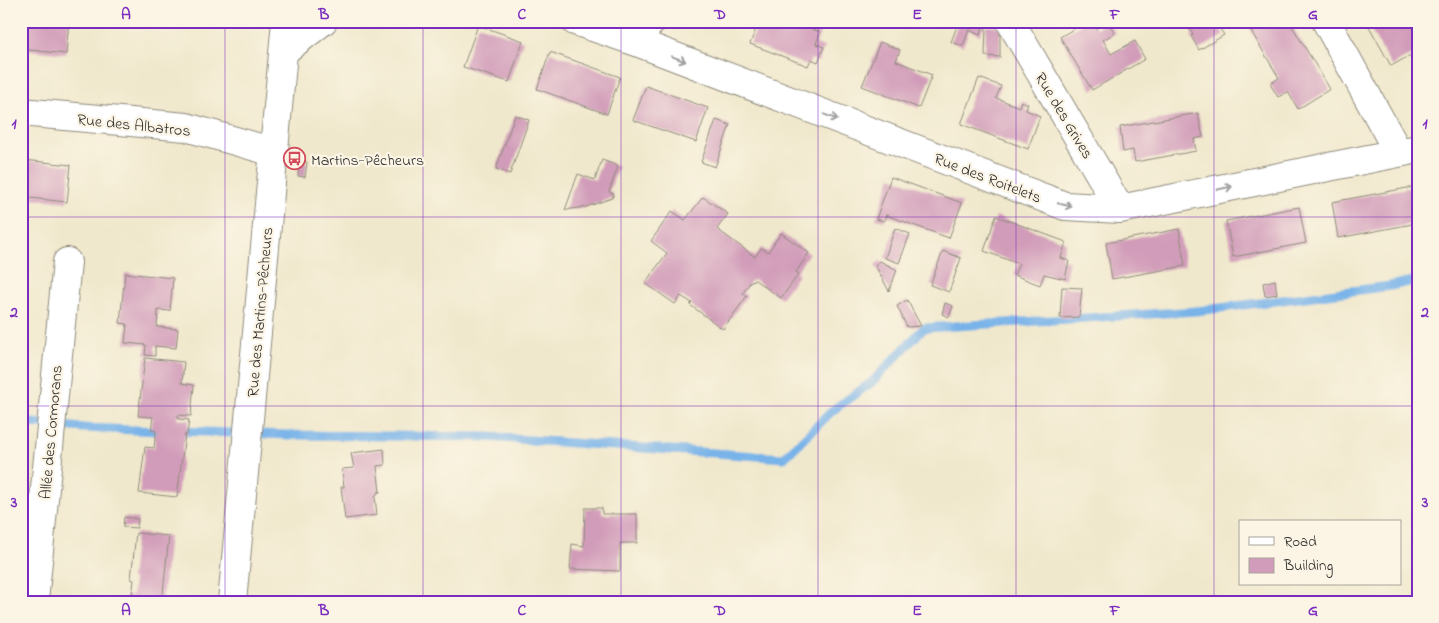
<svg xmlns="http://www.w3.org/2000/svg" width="1439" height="623" viewBox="0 0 1439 623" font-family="'Indie Flower',sans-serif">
  <rect width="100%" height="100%" fill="#fcf5e5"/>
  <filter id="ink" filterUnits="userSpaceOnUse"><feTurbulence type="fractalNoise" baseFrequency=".02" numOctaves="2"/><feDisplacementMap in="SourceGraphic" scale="10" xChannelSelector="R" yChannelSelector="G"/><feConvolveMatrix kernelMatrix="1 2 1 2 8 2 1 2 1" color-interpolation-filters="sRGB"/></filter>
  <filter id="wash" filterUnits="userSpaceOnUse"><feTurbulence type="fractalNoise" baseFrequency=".0096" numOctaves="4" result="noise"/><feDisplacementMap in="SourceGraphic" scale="20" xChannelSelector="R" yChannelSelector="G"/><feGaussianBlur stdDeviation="1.12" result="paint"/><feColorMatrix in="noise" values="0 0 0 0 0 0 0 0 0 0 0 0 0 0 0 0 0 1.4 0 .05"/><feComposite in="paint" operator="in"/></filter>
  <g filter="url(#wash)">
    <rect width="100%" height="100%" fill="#f0e8cc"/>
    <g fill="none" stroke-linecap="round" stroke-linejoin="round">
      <!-- stream -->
      <path stroke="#78b3e9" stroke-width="9" d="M 21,422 L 83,428 L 162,431
        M 178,431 L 289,435 L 487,437 L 784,458 L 833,410 L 872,382 L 924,328 L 1197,311 L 1390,286 L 1418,280"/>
    </g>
    <g id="blocks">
      <!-- building -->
      <path fill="#d19cb9" d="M 21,21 L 69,21 L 66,54 L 21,49 Z
        M 759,21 L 791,21 L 797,23 L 798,21 L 814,21 L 812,29 L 820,32 L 816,44 L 824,47 L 818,62 L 811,59 L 808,66 L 750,44 Z
        M 959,21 L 986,21 L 980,35 L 969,30 L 963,46 L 951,42 Z
        M 1087,21 L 1092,21 L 1096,28 L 1108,22 L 1115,33 L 1103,40 L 1111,54 L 1135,41 L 1145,59 L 1092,90 L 1060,37 Z
        M 1185,21 L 1227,21 L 1218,26 L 1224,35 L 1199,50 L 1191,36 L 1193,35 Z
        M 1245,21 L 1289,21 L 1330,89 L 1298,109 L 1288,92 L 1278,97 L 1270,84 L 1279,78 Z
        M 1366,21 L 1409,21 L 1418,37 L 1418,51 L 1391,66 Z
        M 478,25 L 523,41 L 509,82 L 463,67 Z
        M 986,26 L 1000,27 L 1000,57 L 985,56 Z
        M 880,42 L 900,50 L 896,61 L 932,75 L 919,108 L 862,86 Z
        M 550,52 L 620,77 L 607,114 L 537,89 Z
        M 979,78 L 1001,86 L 996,98 L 1019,107 L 1021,101 L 1028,104 L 1026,110 L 1040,116 L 1028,149 L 961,124 Z
        M 646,86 L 708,108 L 696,142 L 633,120 Z
        M 1198,113 L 1203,137 L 1194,139 L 1196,151 L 1135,162 L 1133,150 L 1123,152 L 1120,127 Z
        M 515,115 L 529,120 L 510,174 L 496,169 Z
        M 716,120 L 730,125 L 715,167 L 701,162 Z
        M 24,160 L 71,165 L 67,202 L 21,197 Z
        M 602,160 L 618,166 L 609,192 L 614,194 L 612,198 L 586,207 L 565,210 L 578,174 L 595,180 Z
        M 299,162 L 307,162 L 305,177 L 298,176 Z
        M 891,177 L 962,203 L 949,238 L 886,215 L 884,221 L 876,219 Z
        M 1418,186 L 1418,223 L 1338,238 L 1332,202 Z
        M 703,197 L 728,214 L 717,229 L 755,257 L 761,248 L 768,252 L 781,233 L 809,253 L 796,272 L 799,274 L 781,298 L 755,280 L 751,281 L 743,293 L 747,296 L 723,329 L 690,305 L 692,303 L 681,296 L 675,304 L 645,283 L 667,253 L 651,241 L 672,211 L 685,220 Z
        M 1299,207 L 1306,243 L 1233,257 L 1226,221 Z
        M 996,216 L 1066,242 L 1061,258 L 1069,261 L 1065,279 L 1044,274 L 1040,285 L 1014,275 L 1019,264 L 984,251 Z
        M 895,228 L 910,234 L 899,263 L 885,258 Z
        M 1179,229 L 1185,266 L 1112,279 L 1106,243 Z
        M 943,251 L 961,258 L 949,292 L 930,285 Z
        M 880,261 L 897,270 L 889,291 L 875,265 Z
        M 125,273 L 173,278 L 170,311 L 158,310 L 157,327 L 178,329 L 176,348 L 155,346 L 155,356 L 145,355 L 146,345 L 125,343 L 127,324 L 120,323 Z
        M 1275,280 L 1277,294 L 1265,296 L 1263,283 Z
        M 1062,287 L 1082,288 L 1079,317 L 1060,318 Z
        M 907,300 L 921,326 L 907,327 L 897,306 Z
        M 945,303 L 953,306 L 949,317 L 942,314 Z
        M 145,358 L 184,362 L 182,383 L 194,385 L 191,416 L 178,415 L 178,419 L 189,420 L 187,435 L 185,434 L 177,497 L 139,493 L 145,447 L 154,448 L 156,431 L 151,430 L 153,417 L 138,416 Z
        M 384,449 L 385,465 L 377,466 L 380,492 L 378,492 L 375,497 L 377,515 L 345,519 L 341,487 L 344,487 L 342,469 L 354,468 L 351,453 Z
        M 585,508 L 602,508 L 602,514 L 637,514 L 637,543 L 620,543 L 620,571 L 570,569 L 572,544 L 584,546 Z
        M 124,517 L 138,519 L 137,528 L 123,527 Z
        M 136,533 L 169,536 L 162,602 L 125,602 L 126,595 L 132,596 L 134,580 L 131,579 Z"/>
    </g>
  </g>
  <g filter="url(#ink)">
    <use href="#blocks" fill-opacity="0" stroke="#8e8a7c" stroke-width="1"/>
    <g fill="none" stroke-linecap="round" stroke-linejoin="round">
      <defs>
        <path id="minor" d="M 575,21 L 634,41 L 1065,206 L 1120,209 L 1418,149
          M 1010,21 L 1120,209
          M 1326,21 L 1398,152
          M 634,41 L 652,21
          M 284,51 L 323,21
          M 21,112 L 186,127 L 274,152
          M 34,602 L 67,262
          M 232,602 L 286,21"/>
      </defs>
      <!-- minor casing -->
      <use href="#minor" stroke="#8e8a7c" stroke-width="30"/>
      <!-- minor -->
      <use href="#minor" stroke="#fff" stroke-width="28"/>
    </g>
    <!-- one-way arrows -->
    <defs><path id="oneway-shaft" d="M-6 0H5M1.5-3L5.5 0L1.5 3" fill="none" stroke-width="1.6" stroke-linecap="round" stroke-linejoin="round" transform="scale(1.25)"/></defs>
    <g stroke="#a0a0a0">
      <use href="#oneway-shaft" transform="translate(679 59) rotate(21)"/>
      <use href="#oneway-shaft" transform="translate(831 117) rotate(21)"/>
      <use href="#oneway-shaft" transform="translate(1225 188) rotate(-11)"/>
      <use href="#oneway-shaft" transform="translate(1065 205) rotate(13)"/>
    </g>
  </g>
  <!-- grid -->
  <path fill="none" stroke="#7b2cbf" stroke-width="1" stroke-opacity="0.55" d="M 225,21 L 225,602M 423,21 L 423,602M 621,21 L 621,602M 818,21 L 818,602M 1016,21 L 1016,602M 1214,21 L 1214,602M 21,217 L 1418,217M 21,406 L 1418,406"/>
  <!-- icons -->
  <defs>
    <symbol id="bus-ring" viewBox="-11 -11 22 22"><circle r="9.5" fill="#fcf5e5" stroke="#d1495b" stroke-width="1.5"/><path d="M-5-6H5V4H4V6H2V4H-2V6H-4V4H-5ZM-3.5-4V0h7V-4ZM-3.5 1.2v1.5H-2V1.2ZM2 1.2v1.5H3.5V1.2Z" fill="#d1495b"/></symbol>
  </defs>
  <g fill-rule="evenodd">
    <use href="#bus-ring" x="282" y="146" width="25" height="25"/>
  </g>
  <g text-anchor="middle" stroke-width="4.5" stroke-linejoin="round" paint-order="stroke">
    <!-- street labels -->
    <g font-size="16" fill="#2b2b2b" stroke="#fcf5e5">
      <text transform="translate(1065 115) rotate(59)" y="6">Rue des Grives</text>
      <text transform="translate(134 124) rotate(6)" y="6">Rue des Albatros</text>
      <text transform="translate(988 177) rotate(21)" y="6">Rue des Roitelets</text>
      <text transform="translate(259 312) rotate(-85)" y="6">Rue des Martins-Pêcheurs</text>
      <text transform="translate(50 432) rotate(-85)" y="6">Allée des Cormorans</text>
    </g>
    <!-- poi labels -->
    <g font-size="16" fill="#2b2b2b" stroke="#fcf5e5" text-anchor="start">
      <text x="311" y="165">Martins-Pêcheurs</text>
    </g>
  </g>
  <!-- margin -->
  <rect width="1439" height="623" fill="none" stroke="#fcf5e5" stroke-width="55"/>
  <!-- legend -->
  <rect x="1239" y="520" width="162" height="65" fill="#fcf5e5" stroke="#a8a49b"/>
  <rect x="1249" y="537" width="25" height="8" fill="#ffffff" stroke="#a8a49b"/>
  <text x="1284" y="546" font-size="15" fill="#2b2b2b">Road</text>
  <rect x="1249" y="558" width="25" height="15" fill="#d19cb9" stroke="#a8a49b"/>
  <text x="1284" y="570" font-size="15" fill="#2b2b2b">Building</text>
  <rect x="28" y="28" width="1384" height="568" fill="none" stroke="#7b2cbf" stroke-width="2"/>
  <g font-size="16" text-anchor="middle" font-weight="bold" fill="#7b2cbf">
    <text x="126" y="19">A</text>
    <text x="324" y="19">B</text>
    <text x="522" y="19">C</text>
    <text x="720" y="19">D</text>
    <text x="917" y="19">E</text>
    <text x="1115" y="19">F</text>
    <text x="1313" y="19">G</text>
    <text x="14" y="128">1</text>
    <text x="1425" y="128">1</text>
    <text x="14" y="317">2</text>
    <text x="1425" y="317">2</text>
    <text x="14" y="507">3</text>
    <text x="1425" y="507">3</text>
    <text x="126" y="615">A</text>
    <text x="324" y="615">B</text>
    <text x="522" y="615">C</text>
    <text x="720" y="615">D</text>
    <text x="917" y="615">E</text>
    <text x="1115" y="615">F</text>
    <text x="1313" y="615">G</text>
  </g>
</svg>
